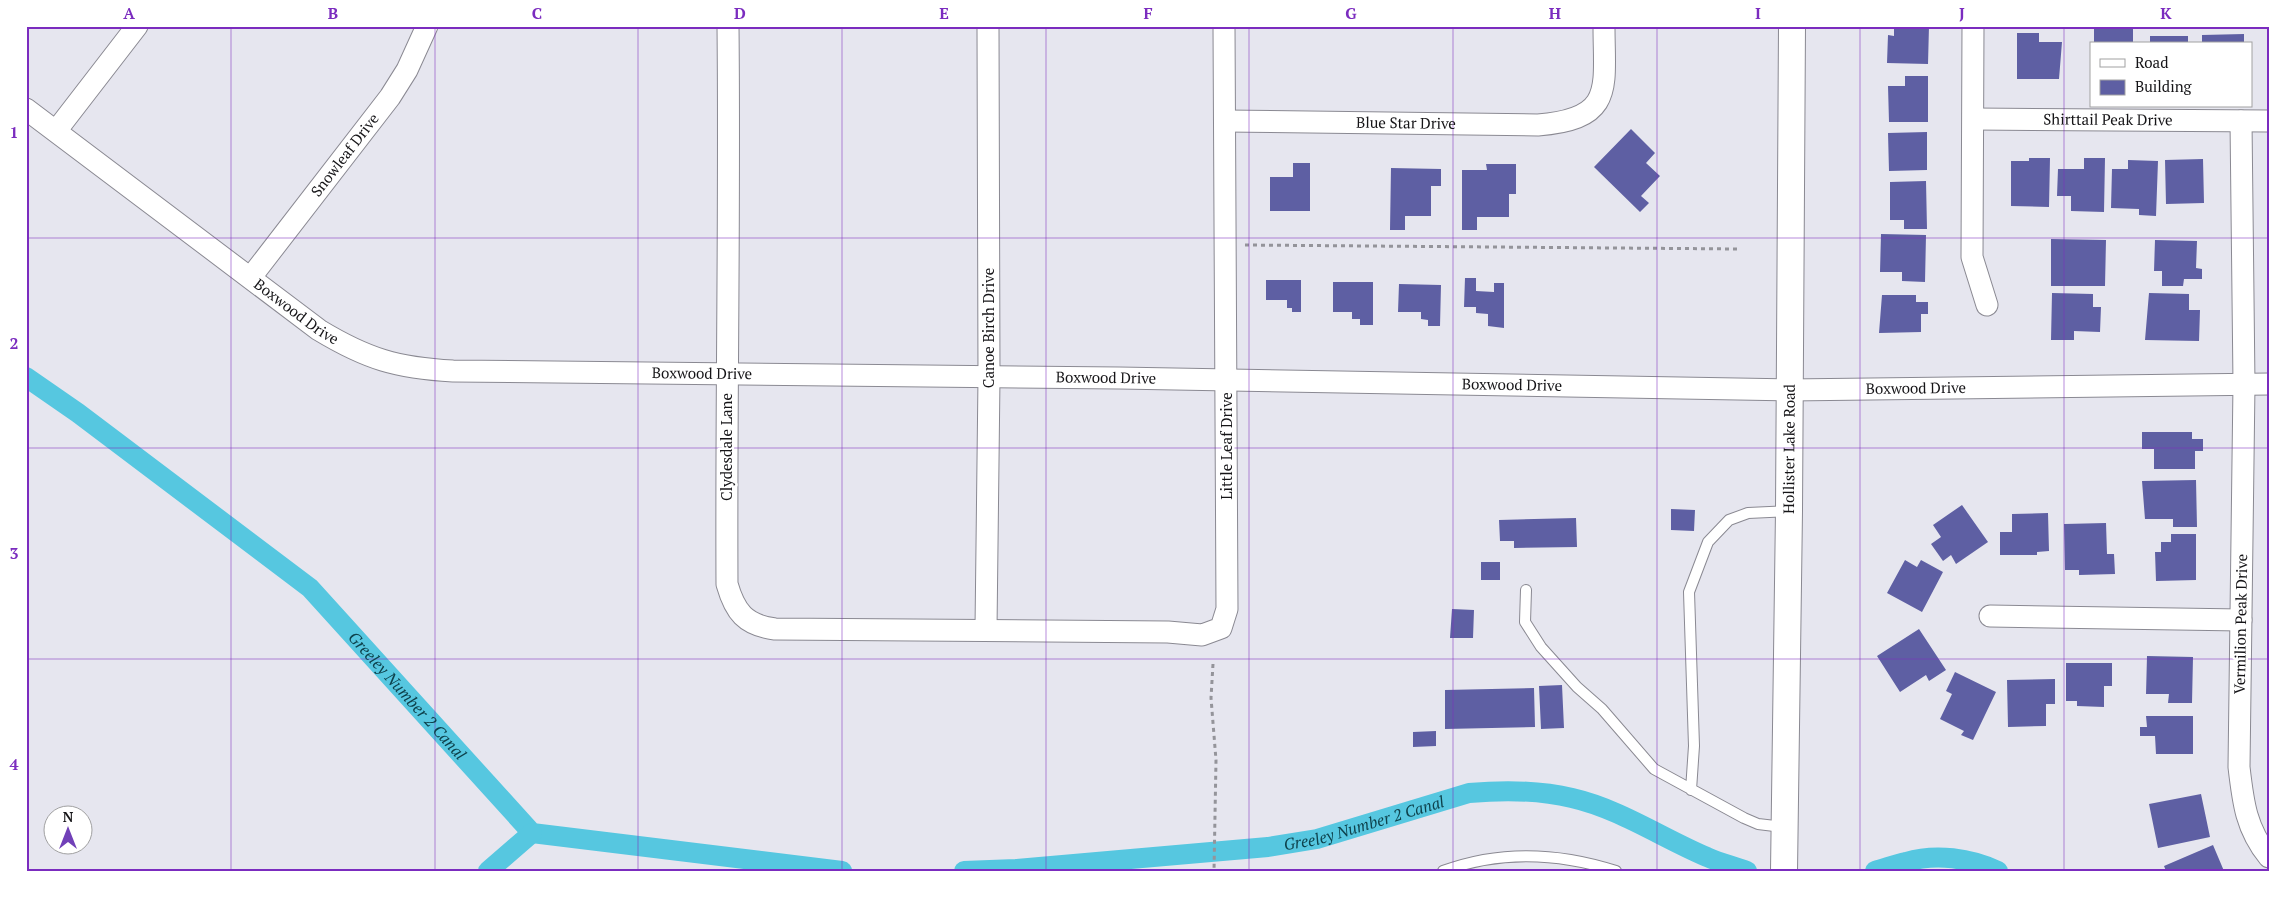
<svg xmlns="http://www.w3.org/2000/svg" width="2295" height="897" viewBox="0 0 2295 897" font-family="'PT Serif',serif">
  <rect width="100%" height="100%" fill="#e6e6ef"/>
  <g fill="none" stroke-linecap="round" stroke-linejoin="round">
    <!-- canal -->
    <g stroke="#56c7e0" stroke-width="20">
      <path id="s1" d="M 26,377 L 78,413 L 310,588 L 532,833 L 842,871"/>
      <path d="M 488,871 L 532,833"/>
      <path id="s2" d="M 964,871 L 1016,869 L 1268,847 L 1317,839 L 1469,793 C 1503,790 1539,790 1572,798 C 1620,809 1662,838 1707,857 C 1720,863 1734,866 1747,871"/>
      <path d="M 1875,871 C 1886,868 1896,864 1906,862 C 1936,853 1970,858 1998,871"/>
    </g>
  </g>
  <!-- building -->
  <path fill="#5e5fa3" d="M 1894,26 L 1929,26 L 1928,64 L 1887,63 L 1888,35 L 1894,36 Z
    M 2094,29 L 2133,29 L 2133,44 L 2094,44 Z
    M 2017,33 L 2039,33 L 2039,42 L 2062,42 L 2059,79 L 2017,79 Z
    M 2244,34 L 2244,44 L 2202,44 L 2202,35 Z
    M 2150,36 L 2188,36 L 2188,44 L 2150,44 Z
    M 1905,76 L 1928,76 L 1928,122 L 1889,122 L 1888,86 L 1905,86 Z
    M 1631,129 L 1655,153 L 1646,163 L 1660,176 L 1641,196 L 1649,203 L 1640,212 L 1594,167 Z
    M 1927,132 L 1927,170 L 1889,171 L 1888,133 Z
    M 2029,158 L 2050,158 L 2049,207 L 2011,206 L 2011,161 L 2029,161 Z
    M 2084,158 L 2105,158 L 2104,212 L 2071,211 L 2071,196 L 2057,196 L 2058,169 L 2084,169 Z
    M 2203,159 L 2204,203 L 2166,204 L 2165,160 Z
    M 2128,160 L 2158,161 L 2156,216 L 2139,215 L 2139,209 L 2111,208 L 2112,169 L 2128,169 Z
    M 1293,163 L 1310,163 L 1310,211 L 1270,211 L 1270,177 L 1293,177 Z
    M 1486,164 L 1516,164 L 1516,194 L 1509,194 L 1509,217 L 1477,217 L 1477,230 L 1462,230 L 1462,170 L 1487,170 Z
    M 1391,168 L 1441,169 L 1441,186 L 1431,186 L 1431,216 L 1405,216 L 1405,230 L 1390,230 Z
    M 1926,181 L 1927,229 L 1904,229 L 1904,220 L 1890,220 L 1890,182 Z
    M 1881,234 L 1926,235 L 1925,282 L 1902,281 L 1902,272 L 1880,272 Z
    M 2051,239 L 2106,240 L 2105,286 L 2051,286 Z
    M 2155,240 L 2197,241 L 2196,268 L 2202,269 L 2202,279 L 2184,279 L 2183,286 L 2162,286 L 2162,271 L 2154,271 Z
    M 1465,278 L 1476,278 L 1476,291 L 1494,292 L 1494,283 L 1504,283 L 1504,328 L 1488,326 L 1488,314 L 1476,313 L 1476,307 L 1464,307 Z
    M 1266,280 L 1301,280 L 1301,312 L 1292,312 L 1292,308 L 1287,308 L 1287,300 L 1266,300 Z
    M 1333,282 L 1373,282 L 1373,325 L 1360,325 L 1360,319 L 1352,319 L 1352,312 L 1333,312 Z
    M 1399,284 L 1441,285 L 1440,326 L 1428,326 L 1428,320 L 1421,319 L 1421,312 L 1398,312 Z
    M 2052,293 L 2093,294 L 2093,307 L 2101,307 L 2100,332 L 2074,331 L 2074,340 L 2051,340 Z
    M 2149,293 L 2189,294 L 2189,310 L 2200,310 L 2199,341 L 2145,340 Z
    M 1882,295 L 1916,295 L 1916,302 L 1928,302 L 1928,314 L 1921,314 L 1921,332 L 1879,333 Z
    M 2142,432 L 2192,432 L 2192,439 L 2203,439 L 2203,451 L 2195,451 L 2195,469 L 2154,469 L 2154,449 L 2142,449 Z
    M 2196,480 L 2197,527 L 2173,527 L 2173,519 L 2145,519 L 2142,481 Z
    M 1962,505 L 1988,542 L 1956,564 L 1951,555 L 1943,561 L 1931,544 L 1941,537 L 1933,525 Z
    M 1671,509 L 1695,510 L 1694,531 L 1671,530 Z
    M 2048,513 L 2049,551 L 2037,552 L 2037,555 L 2000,555 L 2000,532 L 2012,532 L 2012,514 Z
    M 1576,518 L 1577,547 L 1514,548 L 1514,541 L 1500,541 L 1499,520 Z
    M 2106,523 L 2107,554 L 2114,554 L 2115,574 L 2079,575 L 2079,570 L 2065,570 L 2064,524 Z
    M 2171,534 L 2196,534 L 2196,580 L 2156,581 L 2155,552 L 2161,552 L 2161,542 L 2171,542 Z
    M 1905,560 L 1917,567 L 1921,560 L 1943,572 L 1922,612 L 1887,593 Z
    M 1481,562 L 1500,562 L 1500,580 L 1481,580 Z
    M 1452,609 L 1474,610 L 1473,638 L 1450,638 Z
    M 1919,629 L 1946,670 L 1929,681 L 1926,675 L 1900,692 L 1877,656 Z
    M 2147,656 L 2193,657 L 2192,703 L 2168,703 L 2169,694 L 2146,694 Z
    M 2066,663 L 2112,663 L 2112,686 L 2104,686 L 2104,707 L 2077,706 L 2077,701 L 2066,701 Z
    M 1955,672 L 1996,692 L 1973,740 L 1961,735 L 1964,731 L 1940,719 L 1952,694 L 1946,691 Z
    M 2055,679 L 2055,704 L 2046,704 L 2046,726 L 2008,727 L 2007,680 Z
    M 1562,685 L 1564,728 L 1541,729 L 1539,686 Z
    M 1534,688 L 1535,727 L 1445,729 L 1445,690 Z
    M 2146,716 L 2193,716 L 2193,754 L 2156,754 L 2155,736 L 2140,736 L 2140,727 L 2147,727 Z
    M 1436,731 L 1436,746 L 1413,747 L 1413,732 Z
    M 2201,794 L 2210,837 L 2158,848 L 2149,804 Z
    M 2213,845 L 2224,871 L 2166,871 L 2164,866 Z"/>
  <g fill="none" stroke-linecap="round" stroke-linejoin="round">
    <defs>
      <path id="service" d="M 1526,590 L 1525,622 L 1541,647 L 1577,687 L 1602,709 L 1654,769 L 1744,818 L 1758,824 L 1783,827
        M 1691,790 L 1694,746 L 1689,592 L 1708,542 L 1729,520 L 1748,513 L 1789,511
        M 1443,871 C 1500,850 1560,853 1616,871"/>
      <g id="minor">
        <path d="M 728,26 C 730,212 726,398 727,584 C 735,612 745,625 775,629 L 1168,632 L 1202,635 L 1221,628 L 1227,609 L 1224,26"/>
        <path d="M 1973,26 L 1972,257 L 1987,305"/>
        <path id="s3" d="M 26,109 L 319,330 C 367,359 397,368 453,371 L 1119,378 L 1789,390 L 2269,384"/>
        <path id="s4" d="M 1974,119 L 2269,121"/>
        <path id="s5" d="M 1225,121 L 1538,125 C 1615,119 1604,88 1604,26"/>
        <path d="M 2241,121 L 2244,384 L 2239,767 C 2243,802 2246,829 2269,857"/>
        <path d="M 56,131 L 137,26"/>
        <path id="s6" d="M 251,277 L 390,97 L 407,70 L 427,26"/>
        <path d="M 1990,616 L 2241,620"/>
        <path d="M 986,629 L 989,378 L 988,26"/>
      </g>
      <g id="tertiary">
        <path id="s7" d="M 1784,871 L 1789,511 L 1792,26"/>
      </g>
    </defs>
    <!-- service casing -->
    <use href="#service" stroke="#8a8992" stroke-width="12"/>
    <!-- minor casing -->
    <use href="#minor" stroke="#8a8992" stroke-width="23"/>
    <!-- tertiary casing -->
    <use href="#tertiary" stroke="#8a8992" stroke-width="28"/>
    <!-- path -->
    <path stroke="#94949a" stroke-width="3" stroke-dasharray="4 4" stroke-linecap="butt" d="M 1245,245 L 1740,249
      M 1213,664 L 1211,698 L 1216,760 L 1214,871"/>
    <!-- service -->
    <use href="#service" stroke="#fff" stroke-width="10"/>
    <!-- minor -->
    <use href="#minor" stroke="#fff" stroke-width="21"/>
    <!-- tertiary -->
    <use href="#tertiary" stroke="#fff" stroke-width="26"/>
  </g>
  <!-- grid -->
  <path fill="none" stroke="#7b2cbf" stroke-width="1" stroke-opacity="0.55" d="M 231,26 L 231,871M 435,26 L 435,871M 638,26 L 638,871M 842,26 L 842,871M 1046,26 L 1046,871M 1249,26 L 1249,871M 1453,26 L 1453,871M 1657,26 L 1657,871M 1860,26 L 1860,871M 2064,26 L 2064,871M 26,238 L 2269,238M 26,448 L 2269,448M 26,659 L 2269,659"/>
  <g text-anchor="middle" stroke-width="5" stroke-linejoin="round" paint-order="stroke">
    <!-- street labels -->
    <g font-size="15" fill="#151417" stroke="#fff">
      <text dy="5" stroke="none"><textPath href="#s4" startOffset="134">Shirttail Peak Drive</textPath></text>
      <text dy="5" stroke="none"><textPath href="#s5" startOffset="181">Blue Star Drive</textPath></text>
      <text dy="5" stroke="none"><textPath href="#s6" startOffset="154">Snowleaf Drive</textPath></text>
      <text dy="5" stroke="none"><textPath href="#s3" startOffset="338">Boxwood Drive</textPath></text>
      <text transform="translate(989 328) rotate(-90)" y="5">Canoe Birch Drive</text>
      <text dy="5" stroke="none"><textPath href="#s3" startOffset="758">Boxwood Drive</textPath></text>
      <text dy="5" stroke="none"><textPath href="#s3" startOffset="1162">Boxwood Drive</textPath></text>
      <text dy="5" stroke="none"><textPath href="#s3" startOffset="1568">Boxwood Drive</textPath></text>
      <text dy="5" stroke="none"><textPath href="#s3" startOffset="1972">Boxwood Drive</textPath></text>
      <text transform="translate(1227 446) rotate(-90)" y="5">Little Leaf Drive</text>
      <text transform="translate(727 447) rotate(-90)" y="5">Clydesdale Lane</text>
      <text dy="5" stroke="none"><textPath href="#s7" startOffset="422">Hollister Lake Road</textPath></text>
      <text transform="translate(2241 624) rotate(-89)" y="5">Vermilion Peak Drive</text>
    </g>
    <!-- water labels -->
    <g font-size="16" font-style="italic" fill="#0e424c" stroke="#fff">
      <text dy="6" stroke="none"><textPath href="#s1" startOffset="499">Greeley Number 2 Canal</textPath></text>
      <text dy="6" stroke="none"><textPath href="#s2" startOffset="404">Greeley Number 2 Canal</textPath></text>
    </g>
  </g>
  <!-- border -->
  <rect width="2295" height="897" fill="none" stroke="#ffffff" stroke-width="55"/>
  <!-- legend -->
  <rect x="2090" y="42" width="162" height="65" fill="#ffffff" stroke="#a1a1a2"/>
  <rect x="2100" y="59" width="25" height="8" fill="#ffffff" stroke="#a1a1a2"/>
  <text x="2135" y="68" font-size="15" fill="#151417">Road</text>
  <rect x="2100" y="80" width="25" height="15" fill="#5e5fa3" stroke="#a1a1a2"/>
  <text x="2135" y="92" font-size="15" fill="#151417">Building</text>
  <!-- north arrow -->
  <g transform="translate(68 830)"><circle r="24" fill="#ffffff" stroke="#a1a1a2"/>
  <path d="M0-4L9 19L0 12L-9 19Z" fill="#7140b8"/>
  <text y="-8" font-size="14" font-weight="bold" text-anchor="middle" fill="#151417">N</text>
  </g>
  <rect x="28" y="28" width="2240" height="842" fill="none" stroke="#7b2cbf" stroke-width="2"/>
  <g font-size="16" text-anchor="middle" font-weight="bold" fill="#7b2cbf">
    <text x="129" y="19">A</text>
    <text x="333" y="19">B</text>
    <text x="537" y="19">C</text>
    <text x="740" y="19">D</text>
    <text x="944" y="19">E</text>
    <text x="1148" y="19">F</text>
    <text x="1351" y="19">G</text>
    <text x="1555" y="19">H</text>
    <text x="1758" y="19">I</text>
    <text x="1962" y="19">J</text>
    <text x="2166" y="19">K</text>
    <text x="14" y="138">1</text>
    <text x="14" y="349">2</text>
    <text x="14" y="559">3</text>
    <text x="14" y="770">4</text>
  </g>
</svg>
